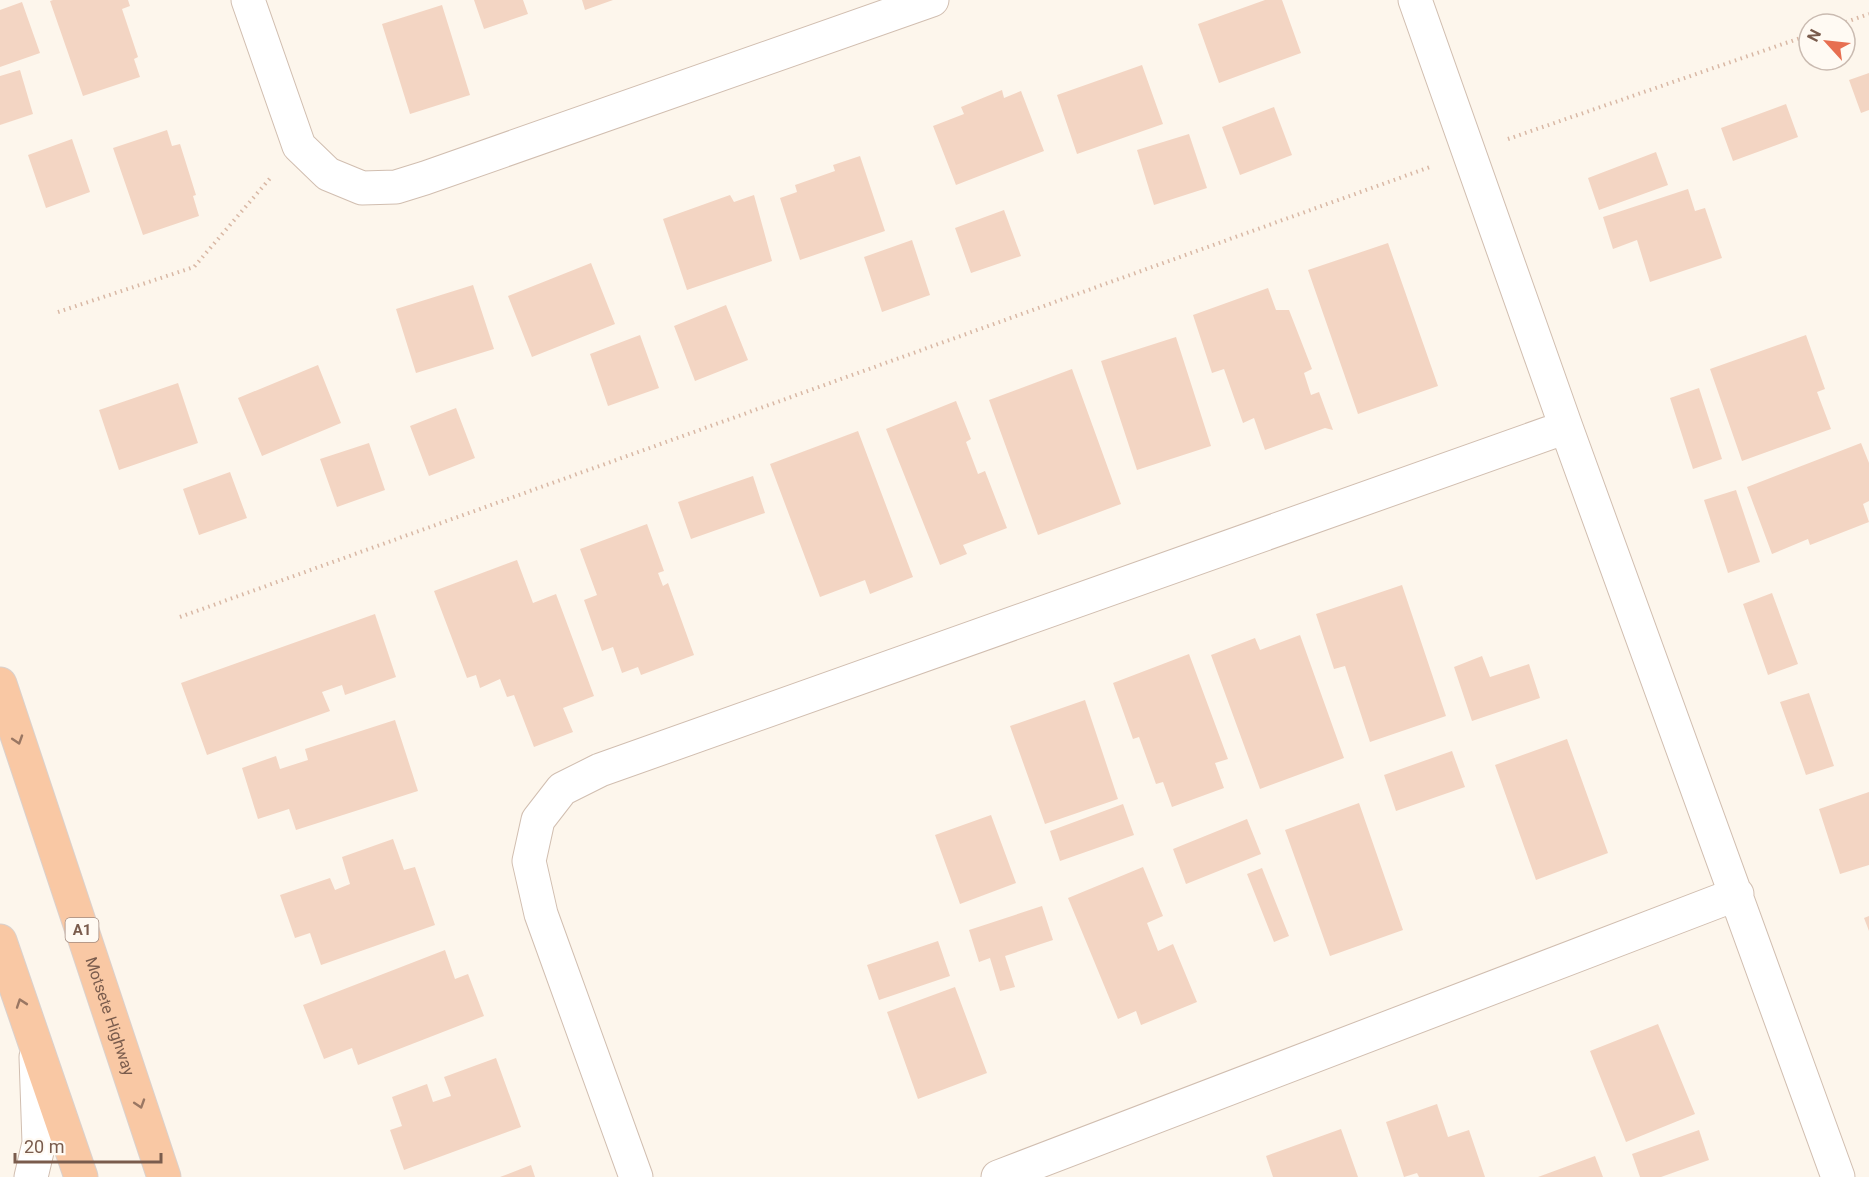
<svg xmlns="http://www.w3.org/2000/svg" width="1869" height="1177" viewBox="0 0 1869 1177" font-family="Roboto,sans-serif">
  <rect width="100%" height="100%" fill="#fdf6ec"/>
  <!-- building -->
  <path fill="#f3d5c3" d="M 53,0 L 128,0 L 130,6 L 122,9 L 138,57 L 134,59 L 140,77 L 83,96 L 50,1 Z
    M 474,0 L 523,0 L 528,14 L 484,29 Z
    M 582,0 L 613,0 L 585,10 Z
    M 1265,0 L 1282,0 L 1301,53 L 1219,83 L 1198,24 Z
    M 22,2 L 40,53 L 0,67 L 0,10 Z
    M 442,5 L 470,95 L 410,114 L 382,24 Z
    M 1142,65 L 1163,124 L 1077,154 L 1057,95 Z
    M 20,70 L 33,114 L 0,125 L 0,76 Z
    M 1869,73 L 1869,110 L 1861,113 L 1849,80 Z
    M 1002,90 L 1004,98 L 1021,91 L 1044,151 L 956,185 L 933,126 L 964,114 L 961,107 Z
    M 1786,104 L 1798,137 L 1733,161 L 1721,128 Z
    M 1274,107 L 1292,155 L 1240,175 L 1222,127 Z
    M 167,130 L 172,146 L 180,144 L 196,195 L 193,196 L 199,216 L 143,235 L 113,148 Z
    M 1189,134 L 1207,188 L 1154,205 L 1137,150 Z
    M 72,139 L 90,192 L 46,208 L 28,155 Z
    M 1656,152 L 1668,185 L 1599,210 L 1588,178 Z
    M 860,156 L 885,231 L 800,260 L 780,198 L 797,192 L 795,185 L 835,171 L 833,165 Z
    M 1688,189 L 1695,211 L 1705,208 L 1722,258 L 1650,282 L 1637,240 L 1613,249 L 1603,217 Z
    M 730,195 L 734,202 L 754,195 L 772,261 L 687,290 L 663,219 Z
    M 1004,210 L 1021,256 L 971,273 L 955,228 Z
    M 912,240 L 930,295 L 882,312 L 864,257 Z
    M 1388,243 L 1438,386 L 1358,414 L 1308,270 Z
    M 591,263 L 615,324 L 532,357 L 508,296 Z
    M 473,285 L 494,349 L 416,373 L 396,309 Z
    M 1268,288 L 1276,310 L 1289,310 L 1312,369 L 1304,373 L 1311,395 L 1319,392 L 1333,430 L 1325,428 L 1265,450 L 1254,418 L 1243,423 L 1224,369 L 1212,373 L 1193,315 Z
    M 726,305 L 748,360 L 695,381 L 674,326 Z
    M 640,335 L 659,388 L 608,406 L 590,354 Z
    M 1806,335 L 1825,389 L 1817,392 L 1831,429 L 1742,461 L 1710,369 Z
    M 1176,337 L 1211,446 L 1137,470 L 1101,361 Z
    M 318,365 L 341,423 L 262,456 L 238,398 Z
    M 1072,369 L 1121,504 L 1038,535 L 989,400 Z
    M 178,383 L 198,443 L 119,470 L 99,410 Z
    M 1699,388 L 1722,459 L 1693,469 L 1670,398 Z
    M 956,401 L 971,439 L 966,442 L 978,474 L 985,471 L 1007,528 L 963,545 L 967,554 L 940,565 L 886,429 Z
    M 456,408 L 475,458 L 429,476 L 410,426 Z
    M 858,431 L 913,577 L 870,594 L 865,580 L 820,597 L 770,464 Z
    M 369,443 L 385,490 L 337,507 L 320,459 Z
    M 1861,443 L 1869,463 L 1869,501 L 1863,504 L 1869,522 L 1810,545 L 1808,539 L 1772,554 L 1747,487 Z
    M 230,472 L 247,518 L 199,535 L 183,489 Z
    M 753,476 L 765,513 L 691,539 L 678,502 Z
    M 1736,490 L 1760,562 L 1728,573 L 1704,500 Z
    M 647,524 L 664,571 L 658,573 L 663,586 L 668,583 L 694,655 L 641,675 L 638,667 L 622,673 L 613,647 L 602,651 L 584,600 L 597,595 L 580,549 Z
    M 517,560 L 533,603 L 556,594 L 594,696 L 563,708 L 573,732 L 534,747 L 514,695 L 507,697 L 500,679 L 480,688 L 476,675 L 467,678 L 434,591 Z
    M 1402,585 L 1446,716 L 1370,742 L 1345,666 L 1334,669 L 1316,614 Z
    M 1772,593 L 1798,664 L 1768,675 L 1743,604 Z
    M 375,614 L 396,677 L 345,695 L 342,685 L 322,692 L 330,711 L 207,755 L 181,683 Z
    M 1300,635 L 1344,758 L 1260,789 L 1211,655 L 1255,638 L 1260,650 Z
    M 1189,654 L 1228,759 L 1215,763 L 1224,788 L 1172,807 L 1163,782 L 1156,784 L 1139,737 L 1133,739 L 1113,683 Z
    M 1482,656 L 1490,677 L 1529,664 L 1540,698 L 1472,721 L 1454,667 Z
    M 1809,693 L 1834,766 L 1806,775 L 1780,702 Z
    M 1085,700 L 1118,799 L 1045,824 L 1010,726 Z
    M 395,720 L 418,791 L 296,830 L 289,809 L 258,819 L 242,768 L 276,756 L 280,769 L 308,760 L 305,749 Z
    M 1567,739 L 1608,853 L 1536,880 L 1495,765 Z
    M 1452,751 L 1465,787 L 1396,811 L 1384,775 Z
    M 1869,792 L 1869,865 L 1840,874 L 1819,809 Z
    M 1359,803 L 1403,930 L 1330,956 L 1285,830 Z
    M 1123,804 L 1134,835 L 1060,861 L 1050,831 Z
    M 991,815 L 1016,883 L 960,904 L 935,835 Z
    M 1247,819 L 1261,854 L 1186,884 L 1173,849 Z
    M 393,839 L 404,870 L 415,867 L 435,925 L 321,965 L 310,933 L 295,938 L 280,895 L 330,878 L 335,890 L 350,884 L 342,857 Z
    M 1143,867 L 1163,916 L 1147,923 L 1158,951 L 1173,944 L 1197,1002 L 1141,1025 L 1136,1011 L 1118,1019 L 1068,898 Z
    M 1262,868 L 1289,936 L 1274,942 L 1247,874 Z
    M 1042,906 L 1053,940 L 1005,956 L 1015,987 L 1000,991 L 990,958 L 979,962 L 969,930 Z
    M 1869,916 L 1869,931 L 1864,918 Z
    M 938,941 L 950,976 L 879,1000 L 867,965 Z
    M 445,950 L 455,979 L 468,974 L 484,1016 L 358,1065 L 352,1048 L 324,1059 L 303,1005 Z
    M 955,987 L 987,1073 L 918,1099 L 887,1012 Z
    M 1658,1024 L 1695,1114 L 1626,1142 L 1590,1051 Z
    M 496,1058 L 521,1127 L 404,1170 L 390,1130 L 402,1126 L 392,1097 L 427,1084 L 433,1102 L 451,1096 L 444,1077 Z
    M 1437,1104 L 1448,1137 L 1469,1130 L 1485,1177 L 1419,1177 L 1417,1173 L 1404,1177 L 1386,1122 Z
    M 1341,1129 L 1358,1177 L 1273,1177 L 1266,1156 Z
    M 1699,1130 L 1709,1160 L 1661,1177 L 1640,1177 L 1632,1154 Z
    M 1595,1156 L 1603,1177 L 1538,1177 Z
    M 531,1165 L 535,1177 L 500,1177 Z"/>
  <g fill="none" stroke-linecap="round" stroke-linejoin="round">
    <defs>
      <path id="minor" d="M 248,0 L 299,146 L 328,174 L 362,188 L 396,187 L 425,178 L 932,0
        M 1415,0 L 1566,427 L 1838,1177
        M 31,1177 L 39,1143 L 36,1057
        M 636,1177 L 541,914 L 529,861 L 538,820 L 562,789 L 600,770 L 1566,427
        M 998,1177 L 1737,894"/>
      <g id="trunk">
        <path id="s1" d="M 0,684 L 164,1177"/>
        <path d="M 0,941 L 81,1177"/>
      </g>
    </defs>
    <!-- minor casing -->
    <use href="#minor" stroke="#d1beb0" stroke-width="35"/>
    <!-- trunk casing -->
    <use href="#trunk" stroke="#dad1cd" stroke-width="35"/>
    <!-- path -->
    <path stroke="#d9b8a5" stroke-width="4" stroke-dasharray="1.5 4.5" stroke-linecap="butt" d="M 1840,24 L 1869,14
      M 1508,139 L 1809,35
      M 58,312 L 194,267 L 272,176
      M 180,617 L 1430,167"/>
    <!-- minor -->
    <use href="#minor" stroke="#fff" stroke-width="33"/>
    <!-- trunk -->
    <use href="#trunk" stroke="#f9c8a4" stroke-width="33"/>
  </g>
  <!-- one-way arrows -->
  <defs><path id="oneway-chevron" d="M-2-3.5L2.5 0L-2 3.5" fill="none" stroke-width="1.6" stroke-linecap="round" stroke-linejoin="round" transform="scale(1.5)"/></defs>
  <g stroke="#9a7763">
    <use href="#oneway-chevron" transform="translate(18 740) rotate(72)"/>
    <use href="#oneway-chevron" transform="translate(21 1003) rotate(-109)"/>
    <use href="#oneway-chevron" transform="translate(140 1104) rotate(72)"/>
  </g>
  <g text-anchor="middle" stroke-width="4.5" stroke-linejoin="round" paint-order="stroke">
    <!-- shield labels -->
    <rect fill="#fffaf3" stroke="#a28b7f" stroke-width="1.5" x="65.5" y="918" width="33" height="24" rx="4.5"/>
    <g font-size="15" font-weight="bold" fill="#7a5c4d">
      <text x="82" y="935">A1</text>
    </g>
    <!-- street labels -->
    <g font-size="16" fill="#7a5c4d" stroke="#fffaf3">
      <text dy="6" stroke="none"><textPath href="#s1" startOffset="350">Motsete Highway</textPath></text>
    </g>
  </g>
  <!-- north arrow -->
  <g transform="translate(1827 42) rotate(297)"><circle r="28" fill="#fffaf3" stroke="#cabbb1" stroke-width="1.5"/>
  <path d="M0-4.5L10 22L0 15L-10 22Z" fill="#e76f51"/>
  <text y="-9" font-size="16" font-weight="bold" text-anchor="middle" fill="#7a5c4d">N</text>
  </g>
  <!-- scale -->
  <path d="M15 1153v9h146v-9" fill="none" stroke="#7a5c4d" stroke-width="3"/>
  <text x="24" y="1153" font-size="18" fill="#7a5c4d" stroke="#fffaf3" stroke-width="4.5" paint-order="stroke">20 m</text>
</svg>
